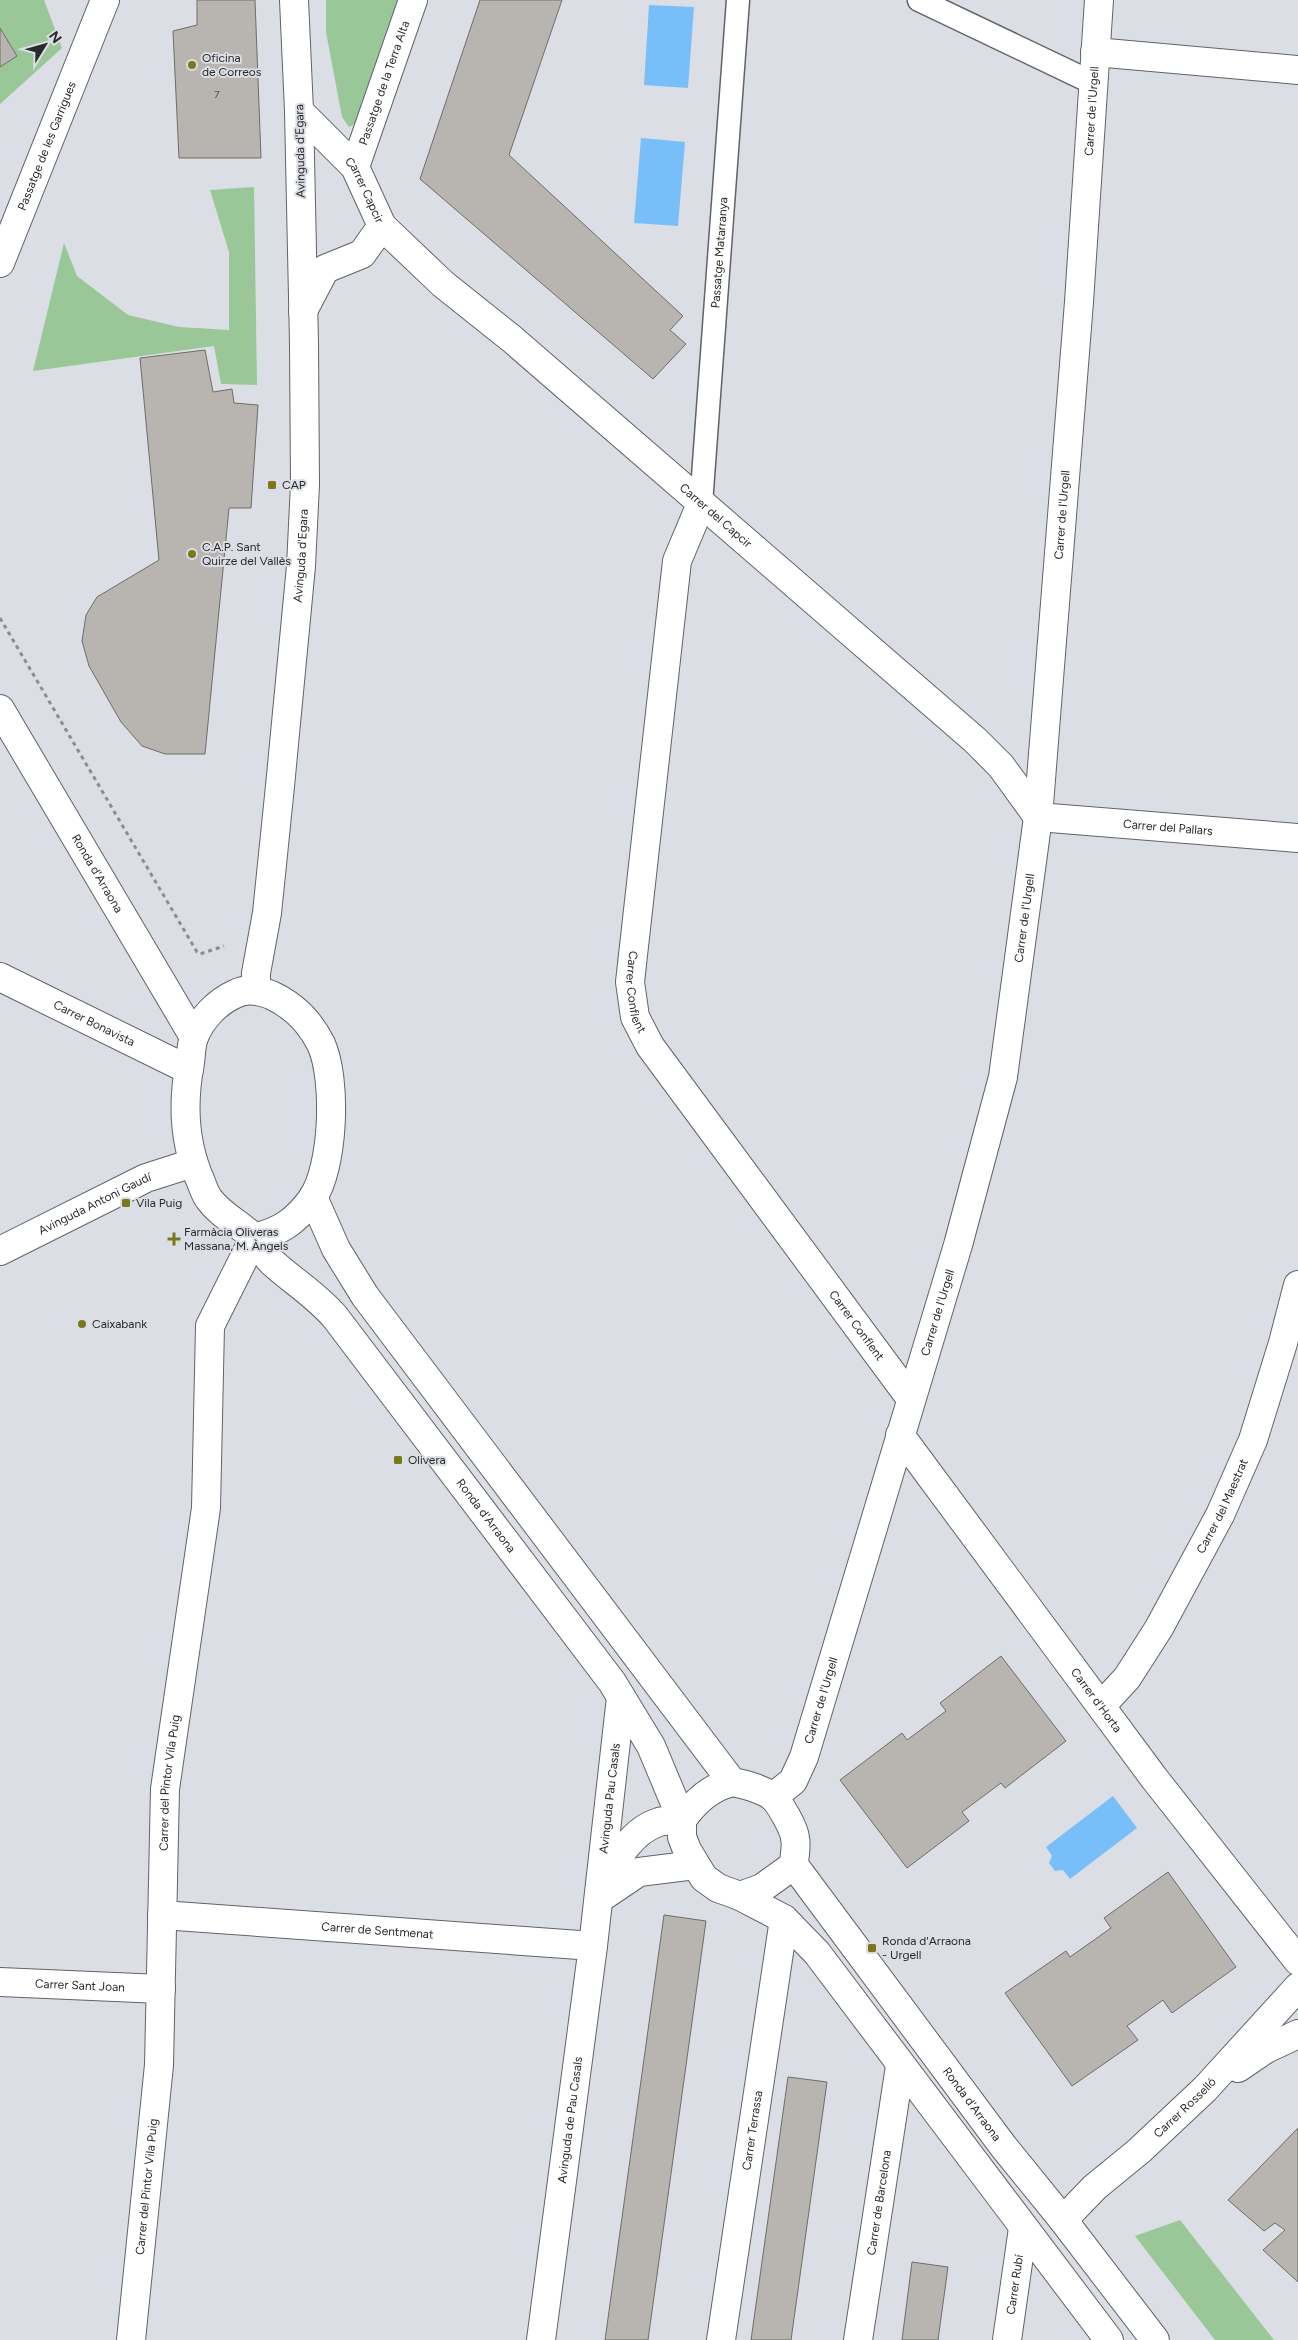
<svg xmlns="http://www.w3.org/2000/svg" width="1298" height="2340" viewBox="0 0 1298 2340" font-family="Figtree,sans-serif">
  <rect width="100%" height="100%" fill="#dbdee4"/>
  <!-- green -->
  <path fill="#9ac797" d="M 0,0 L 44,0 L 62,48 L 0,104 Z
    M 326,0 L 399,0 L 361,121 L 349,127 L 342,117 L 326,32 Z
    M 254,187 L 257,385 L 221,384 L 214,346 L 33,371 L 64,243 L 77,276 L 128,315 L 179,327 L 229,330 L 229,252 L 210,190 Z
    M 1180,2220 L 1274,2340 L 1215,2340 L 1135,2236 Z"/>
  <!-- water -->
  <path fill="#78bffa" d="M 649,5 L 694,7 L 688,88 L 644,85 Z
    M 641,138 L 685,142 L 678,226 L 634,223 Z
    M 1113,1796 L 1137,1828 L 1070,1879 L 1063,1870 L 1055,1871 L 1049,1863 L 1052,1856 L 1046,1847 Z"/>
  <!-- building -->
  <path fill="#b8b4af" stroke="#706c67" d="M 197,0 L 255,0 L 261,158 L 179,158 L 173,31 L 197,25 Z
    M 480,0 L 562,0 L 509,155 L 683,316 L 670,330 L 686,344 L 653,379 L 420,179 Z
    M 0,28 L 17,56 L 0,67 Z
    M 205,350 L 213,392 L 232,389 L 234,403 L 258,405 L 251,508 L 229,508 L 205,754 L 165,754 L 142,746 L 121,722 L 89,666 L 82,641 L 86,615 L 97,597 L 159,560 L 140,358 Z
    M 1001,1656 L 1066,1741 L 1005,1788 L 1001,1783 L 962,1812 L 969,1821 L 907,1868 L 840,1780 L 902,1733 L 907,1740 L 946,1711 L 940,1703 Z
    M 1168,1872 L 1236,1967 L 1172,2013 L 1163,2000 L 1127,2026 L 1138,2040 L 1072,2086 L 1005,1993 L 1066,1951 L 1070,1957 L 1111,1928 L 1104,1918 Z
    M 664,1915 L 706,1921 L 648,2340 L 605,2340 Z
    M 788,2077 L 827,2082 L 791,2340 L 751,2340 Z
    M 1298,2128 L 1298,2282 L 1263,2250 L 1285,2230 L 1275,2223 L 1264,2231 L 1228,2200 Z
    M 912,2262 L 948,2267 L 938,2340 L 902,2340 Z"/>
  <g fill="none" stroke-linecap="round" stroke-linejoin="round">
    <defs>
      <g id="lane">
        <path d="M 919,0 L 1093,83"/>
        <path id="s1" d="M 701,504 L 738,0"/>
      </g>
      <g id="street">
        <path d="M 1095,52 L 1298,70"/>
        <path id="s2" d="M 299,111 L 355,167 L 382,226 L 362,254 L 325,269 L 303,311"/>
        <path id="s3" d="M 355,167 L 413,0"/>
        <path id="s4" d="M 382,226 L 443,284 L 512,339 L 975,740 L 1001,766 L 1038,817 L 1298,838"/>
        <path id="s5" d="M 0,263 L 105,0"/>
        <path id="s6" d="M 701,504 L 677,561 L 630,982 L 635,1017 L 650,1046 L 911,1399"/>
        <path id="s7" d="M 0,709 L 194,1037"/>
        <path id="s8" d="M 0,977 L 189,1070"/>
        <path id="s9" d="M 0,1251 L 146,1178 L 193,1163"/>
        <path id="s10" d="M 900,1435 L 1154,1778 L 1298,1961"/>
        <path id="s11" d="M 1101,1706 L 1127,1678 L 1159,1628 L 1220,1515 L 1253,1440 L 1283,1343 L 1298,1285"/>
        <path id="s12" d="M 773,1797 L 793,1781 L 804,1757 L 958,1245 L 1003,1077 L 1038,817 L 1079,302 L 1099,0"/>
        <path d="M 606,1882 C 615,1859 633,1830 659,1822 C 665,1820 675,1821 682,1820"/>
        <path d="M 599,1899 L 639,1872 L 695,1865"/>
        <path id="s13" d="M 162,1915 L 593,1946"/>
        <path id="s14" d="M 0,1982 L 161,1989"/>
        <path d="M 1238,2068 L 1266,2049 L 1298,2034"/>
        <path id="s15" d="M 1063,2220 L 1095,2187 L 1139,2151 L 1205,2089 L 1298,1987"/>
        <path id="s16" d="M 131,2340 L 159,2065 L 165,1789 L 206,1508 L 210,1326 L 254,1238"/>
        <path id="s17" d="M 541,2340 L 593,1946 L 621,1697"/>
        <path id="s18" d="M 721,2340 L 784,1919"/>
        <path id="s19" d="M 858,2340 L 900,2066"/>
        <path id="s20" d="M 1007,2340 L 1023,2228"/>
      </g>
      <g id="secondary">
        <path id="s21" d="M 256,989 L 256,973 L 267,913 L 280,786 L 301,566 L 305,484 L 304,344 L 299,111 L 294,0"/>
        <path d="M 313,1197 L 336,1249 L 365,1296 L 732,1782"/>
        <path id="s22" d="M 254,1238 C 281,1231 295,1222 312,1199 C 334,1167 337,1079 321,1044 C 310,1022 293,1005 271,995 C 259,990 247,988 235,994 C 217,1002 201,1019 194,1037 C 191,1045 191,1055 190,1063 C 182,1104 184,1144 201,1182 C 203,1187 205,1194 209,1199 C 221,1216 241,1224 255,1239 C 261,1246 265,1256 273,1263 C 294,1282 316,1295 335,1317 L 612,1682 L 651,1746 L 682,1820 L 682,1837 L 687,1850 L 704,1878 L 718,1888 L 740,1896 L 784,1919 L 817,1953 L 1109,2340"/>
        <path id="s23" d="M 682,1820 C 694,1803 709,1788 730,1783 C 739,1781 766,1791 773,1797 C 780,1804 794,1828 795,1838 C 797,1846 794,1857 794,1865 L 1003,2146 L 1063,2220 L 1155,2340"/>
        <path d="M 740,1896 L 762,1888 L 794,1865"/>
      </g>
    </defs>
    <!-- lane casing -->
    <use href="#lane" stroke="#616369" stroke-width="25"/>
    <!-- street casing -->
    <use href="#street" stroke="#616369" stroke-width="30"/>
    <!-- secondary casing -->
    <use href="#secondary" stroke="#616369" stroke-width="30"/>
    <!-- path -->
    <path stroke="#8b8d91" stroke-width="3" stroke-dasharray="4 4" stroke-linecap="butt" d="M 0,618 L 197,952 L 200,954 L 224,946"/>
    <!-- lane -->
    <use href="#lane" stroke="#fff" stroke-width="22"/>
    <!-- street -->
    <use href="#street" stroke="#fff" stroke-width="28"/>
    <!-- secondary -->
    <use href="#secondary" stroke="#fff" stroke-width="28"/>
  </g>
  <!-- markers -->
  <g fill="#7d771c" stroke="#dbdee4" stroke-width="2">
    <circle cx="192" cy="65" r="5"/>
    <rect x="267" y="480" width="10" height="10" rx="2.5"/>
    <circle cx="192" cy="554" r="5"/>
    <rect x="121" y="1198" width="10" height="10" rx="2.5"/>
    <path d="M171.5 1231.5h5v5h5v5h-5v5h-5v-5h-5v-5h5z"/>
    <circle cx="82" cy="1324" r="5"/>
    <rect x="393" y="1455" width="10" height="10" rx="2.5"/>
    <rect x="867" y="1943" width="10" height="10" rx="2.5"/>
  </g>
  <g text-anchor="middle" stroke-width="4" stroke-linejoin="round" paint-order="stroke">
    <!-- number labels -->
    <g font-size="10" fill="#4d4c4d">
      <text x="217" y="98">7</text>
    </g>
    <!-- poi labels -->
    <g font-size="12" fill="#292a2c" stroke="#dbdee4" text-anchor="start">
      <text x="202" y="62">Oficina<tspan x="202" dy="14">de Correos</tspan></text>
      <text x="282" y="489">CAP</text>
      <text x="202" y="551">C.A.P. Sant<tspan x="202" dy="14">Quirze del Vallès</tspan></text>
      <text x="136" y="1207">Vila Puig</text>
      <text x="184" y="1236">Farmàcia Oliveras<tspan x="184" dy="14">Massana, M. Àngels</tspan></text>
      <text x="92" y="1328">Caixabank</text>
      <text x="408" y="1464">Olivera</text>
      <text x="882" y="1945">Ronda d'Arraona<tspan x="882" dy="14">- Urgell</tspan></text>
    </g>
    <!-- street labels -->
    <g font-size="12" fill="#292a2c" stroke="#dbdee4">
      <text dy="4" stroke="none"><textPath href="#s3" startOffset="89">Passatge de la Terra Alta</textPath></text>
      <text dy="4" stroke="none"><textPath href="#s12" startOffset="1731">Carrer de l'Urgell</textPath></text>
      <text dy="4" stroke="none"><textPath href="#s5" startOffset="126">Passatge de les Garrigues</textPath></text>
      <text transform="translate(300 151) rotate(-91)" y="4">Avinguda d'Egara</text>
      <text dy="4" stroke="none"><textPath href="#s2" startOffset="104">Carrer Capcir</textPath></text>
      <text dy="4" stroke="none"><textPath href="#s1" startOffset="252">Passatge Matarranya</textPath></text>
      <text dy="4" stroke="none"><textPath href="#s12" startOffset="1326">Carrer de l'Urgell</textPath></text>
      <text dy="4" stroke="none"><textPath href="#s4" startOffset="442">Carrer del Capcir</textPath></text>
      <text dy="4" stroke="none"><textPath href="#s21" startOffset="436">Avinguda d'Egara</textPath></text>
      <text dy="4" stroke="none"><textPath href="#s4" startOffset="1015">Carrer del Pallars</textPath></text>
      <text dy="4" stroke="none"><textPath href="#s7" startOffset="191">Ronda d'Arraona</textPath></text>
      <text dy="4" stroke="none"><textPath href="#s12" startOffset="921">Carrer de l'Urgell</textPath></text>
      <text dy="4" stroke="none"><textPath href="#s6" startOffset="496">Carrer Conflent</textPath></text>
      <text dy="4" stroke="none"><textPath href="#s8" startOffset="105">Carrer Bonavista</textPath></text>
      <text dy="4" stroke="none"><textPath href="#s9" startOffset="106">Avinguda Antoni Gaudí</textPath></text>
      <text dy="4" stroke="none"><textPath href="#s12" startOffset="516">Carrer de l'Urgell</textPath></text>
      <text dy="4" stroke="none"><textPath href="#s6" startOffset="901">Carrer Conflent</textPath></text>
      <text dy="4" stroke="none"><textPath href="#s11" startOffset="235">Carrer del Maestrat</textPath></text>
      <text dy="4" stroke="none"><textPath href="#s22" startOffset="990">Ronda d'Arraona</textPath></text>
      <text dy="4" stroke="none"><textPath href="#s12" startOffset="111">Carrer de l'Urgell</textPath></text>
      <text dy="4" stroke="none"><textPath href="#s10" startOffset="330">Carrer d'Horta</textPath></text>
      <text dy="4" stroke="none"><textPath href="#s16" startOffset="559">Carrer del Pintor Vila Puig</textPath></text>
      <text dy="4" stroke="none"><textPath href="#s17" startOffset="546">Avinguda Pau Casals</textPath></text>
      <text dy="4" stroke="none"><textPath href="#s13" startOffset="216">Carrer de Sentmenat</textPath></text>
      <text dy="4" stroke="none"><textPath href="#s14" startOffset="80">Carrer Sant Joan</textPath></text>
      <text dy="4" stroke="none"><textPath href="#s23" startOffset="480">Ronda d'Arraona</textPath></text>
      <text dy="4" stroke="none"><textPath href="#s15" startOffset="166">Carrer Rosselló</textPath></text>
      <text dy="4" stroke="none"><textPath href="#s17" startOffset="222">Avinguda de Pau Casals</textPath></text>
      <text dy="4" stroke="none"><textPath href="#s18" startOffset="212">Carrer Terrassa</textPath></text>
      <text dy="4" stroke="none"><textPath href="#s16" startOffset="154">Carrer del Pintor Vila Puig</textPath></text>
      <text dy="4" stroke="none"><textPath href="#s19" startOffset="139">Carrer de Barcelona</textPath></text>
      <text dy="4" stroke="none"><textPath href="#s20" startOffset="56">Carrer Rubí</textPath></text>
    </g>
  </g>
  <!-- north arrow -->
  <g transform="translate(45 45) rotate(53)" stroke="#dbdee4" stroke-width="4" paint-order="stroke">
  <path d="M0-4L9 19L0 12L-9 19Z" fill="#292a2c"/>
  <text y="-8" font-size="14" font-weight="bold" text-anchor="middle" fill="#292a2c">N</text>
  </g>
</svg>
